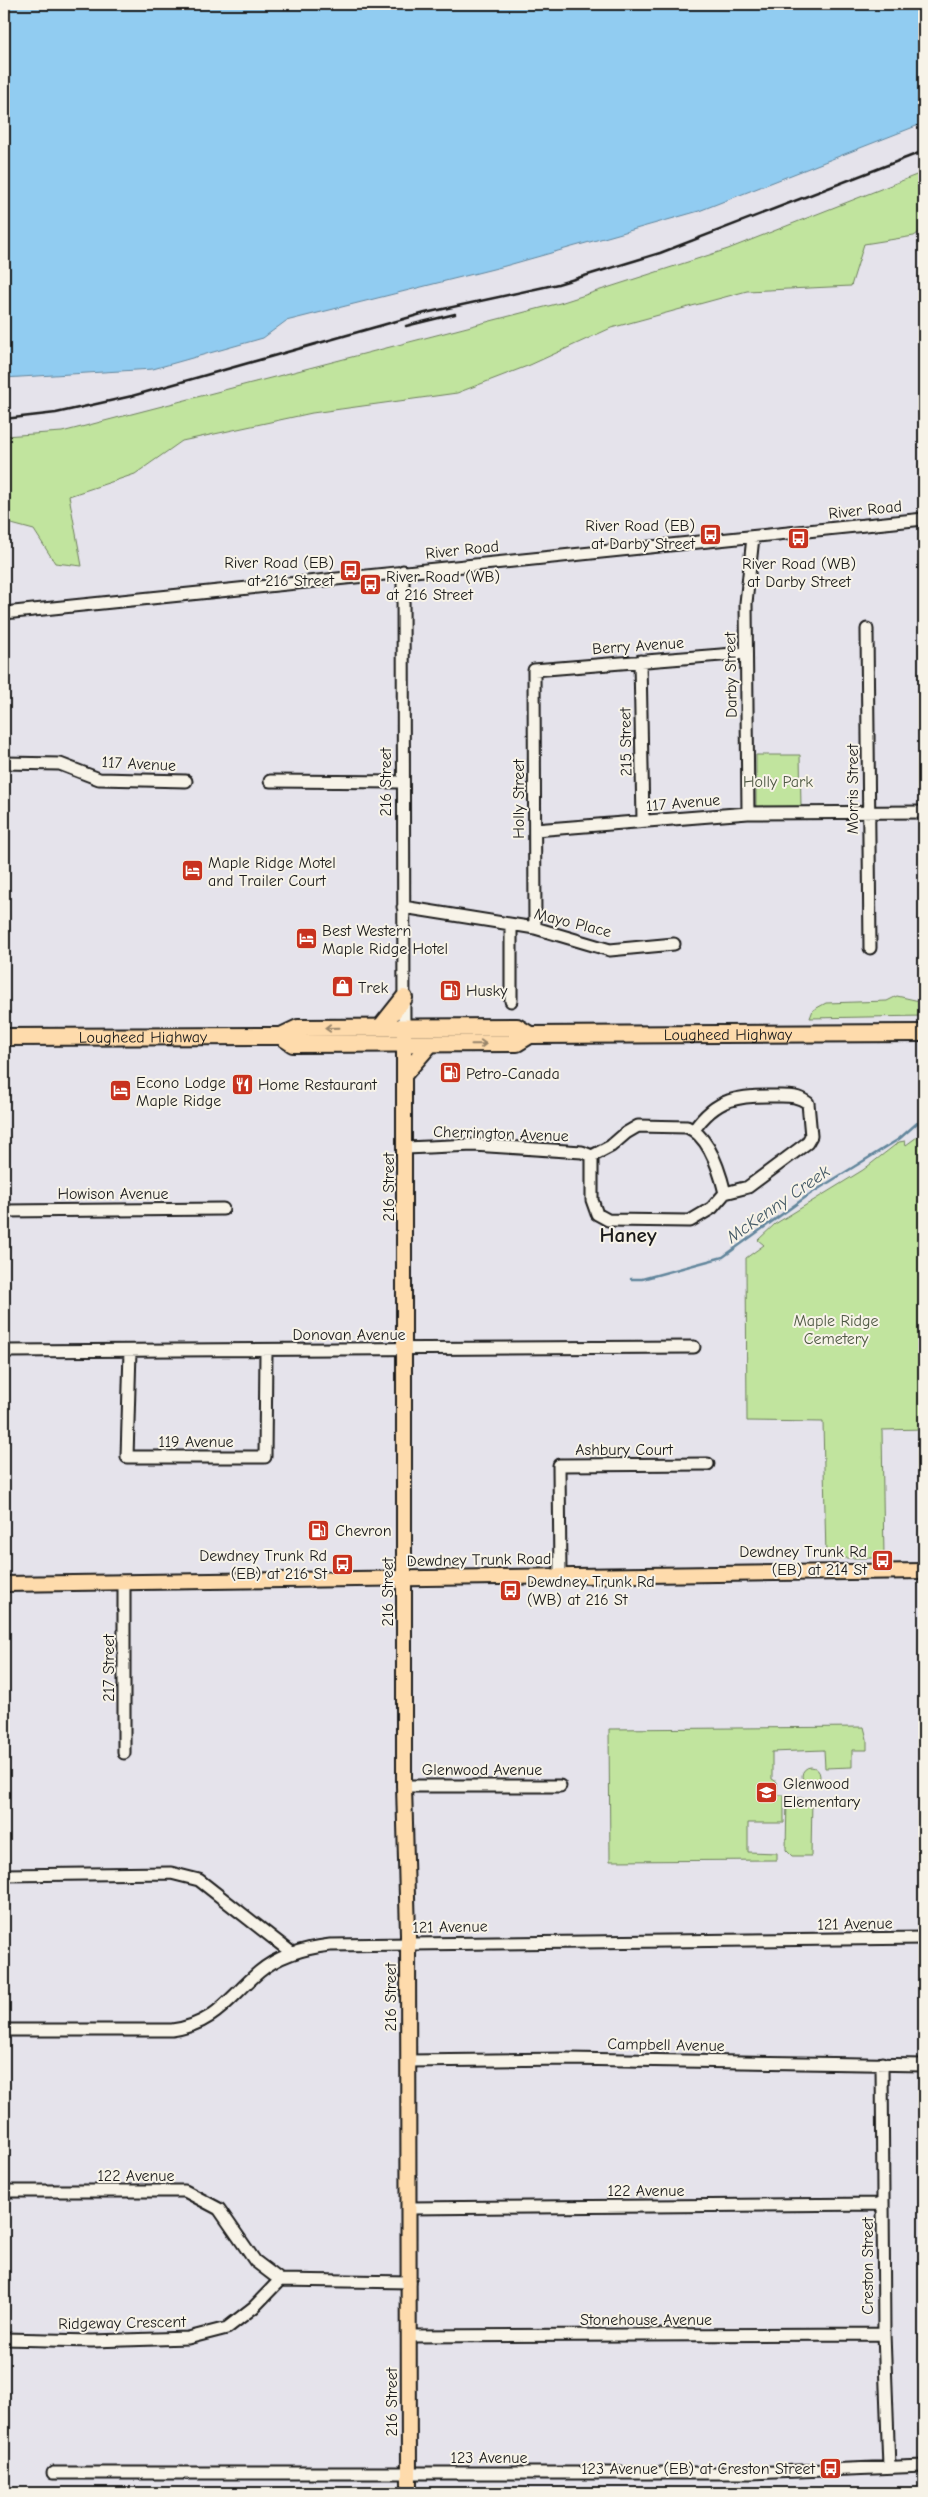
<svg xmlns="http://www.w3.org/2000/svg" width="928" height="2497" viewBox="0 0 928 2497" font-family="'Comic Neue',sans-serif">
  <rect width="100%" height="100%" fill="#e5e3eb"/>
  <filter id="ink" filterUnits="userSpaceOnUse"><feTurbulence type="fractalNoise" baseFrequency=".02" numOctaves="2"/><feDisplacementMap in="SourceGraphic" scale="10" xChannelSelector="R" yChannelSelector="G"/><feConvolveMatrix kernelMatrix="1 2 1 2 8 2 1 2 1" color-interpolation-filters="sRGB"/></filter>
  <g filter="url(#ink)">
    <!-- green -->
    <path fill="#c1e49e" stroke="#6e805d" d="M 924,172 L 924,229 L 914,236 L 864,244 L 851,286 L 747,291 L 611,328 L 530,365 L 457,393 L 312,413 L 182,441 L 135,474 L 69,496 L 82,566 L 55,563 L 34,530 L 4,522 L 4,436 L 62,432 L 560,303 L 728,249 Z
      M 756,755 L 800,755 L 801,807 L 756,808 Z
      M 897,996 L 924,1002 L 924,1016 L 810,1018 L 813,1010 L 826,1003 L 887,1001 Z
      M 924,1132 L 924,1429 L 882,1430 L 884,1558 L 826,1558 L 823,1422 L 747,1421 L 746,1258 L 764,1245 L 758,1240 L 775,1224 L 863,1170 L 899,1142 L 905,1141 L 906,1145 Z
      M 864,1727 L 867,1739 L 867,1750 L 852,1750 L 852,1767 L 825,1768 L 824,1750 L 772,1752 L 772,1779 L 777,1782 L 777,1795 L 784,1795 L 784,1823 L 748,1823 L 748,1852 L 777,1853 L 777,1860 L 610,1861 L 609,1729 Z
      M802 1776a9 9 0 1 1 18 0a9 9 0 1 1-18 0Z
      M 787,1798 L 812,1798 L 811,1856 L 792,1856 L 786,1850 Z"/>
    <!-- water -->
    <path fill="#91ccf1" stroke="#62869c" d="M 4,4 L 924,4 L 924,123 L 699,211 L 505,266 L 286,321 L 263,338 L 153,369 L 4,378 Z"/>
    <g fill="none" stroke-linecap="round" stroke-linejoin="round">
      <!-- stream -->
      <path stroke="#62869c" stroke-width="2.5" d="M 631,1279 L 642,1279 L 723,1257 L 810,1194 L 899,1139 L 924,1117"/>
      <defs>
        <path id="minor" d="M 403,571 L 404,1027
          M 4,613 L 924,519
          M 867,629 L 870,948
          M 640,661 L 643,821
          M 4,763 L 60,764 L 99,779 L 186,781
          M 270,781 L 402,782
          M 748,813 L 746,603 L 753,537
          M 535,830 L 748,813 L 924,812
          M 403,907 L 535,928 L 610,950 L 674,944
          M 511,925 L 511,1001
          M 535,928 L 534,670 L 746,653
          M 694,1130 C 716,1098 739,1095 775,1096 C 789,1096 797,1095 808,1103 L 811,1136 L 807,1143 L 748,1187 L 725,1193
          M 406,1148 L 473,1145 L 582,1152 L 592,1156 L 611,1146 L 626,1133 L 638,1126 L 687,1127 C 709,1136 720,1172 725,1193
          M 592,1156 L 592,1200 L 597,1214 L 608,1220 L 690,1221 L 712,1208 L 725,1193
          M 4,1211 L 223,1209
          M 4,1351 L 694,1347
          M 130,1351 L 127,1457 L 265,1457 L 266,1350
          M 560,1575 L 559,1465 L 708,1464
          M 124,1753 L 124,1582
          M 404,1786 L 560,1786
          M 4,1875 L 171,1873 L 199,1880 L 292,1953
          M 4,2030 L 172,2030 C 215,2024 229,1998 259,1972 C 279,1955 304,1948 330,1945 L 924,1938
          M 408,2061 L 568,2059 L 924,2065
          M 882,2063 L 884,2334 L 889,2467
          M 4,2191 L 185,2191 L 219,2209 L 255,2261 L 280,2280 L 410,2282
          M 409,2208 L 883,2204
          M 409,2336 L 884,2334
          M 4,2339 L 92,2341 L 188,2338 L 227,2328 L 254,2307 L 280,2280
          M 53,2473 L 750,2473 L 924,2466"/>
        <path id="major" d="M 404,1033 L 404,1786 L 408,1934 L 409,2493
          M 4,1584 L 924,1571"/>
        <g id="highway">
          <path d="M 381,1027 L 404,998"/>
          <path d="M 281,1036 L 293,1044 L 517,1043 L 530,1035"/>
          <path id="s1" d="M 4,1037 L 281,1036 L 298,1028 L 517,1027 L 530,1035 L 924,1033"/>
          <path d="M 405,1073 L 430,1044"/>
        </g>
      </defs>
      <!-- minor casing -->
      <use href="#minor" stroke="#1c1c1c" stroke-width="15"/>
      <!-- major casing -->
      <use href="#major" stroke="#1c1c1c" stroke-width="18"/>
      <!-- highway casing -->
      <use href="#highway" stroke="#1c1c1c" stroke-width="20"/>
      <!-- minor -->
      <use href="#minor" stroke="#f7f3e8" stroke-width="11"/>
      <!-- major -->
      <use href="#major" stroke="#fedbac" stroke-width="14"/>
      <!-- highway -->
      <use href="#highway" stroke="#fedbac" stroke-width="16"/>
      <!-- rail -->
      <path stroke="#1c1c1c" stroke-width="2.5" d="M 406,326 L 455,314
        M 4,419 L 56,413 L 132,396 L 425,313 L 558,284 L 660,253 L 924,151"/>
    </g>
    <!-- one-way arrows -->
    <defs><path id="oneway-shaft" d="M-6 0H5M1.5-3L5.5 0L1.5 3" fill="none" stroke-width="1.6" stroke-linecap="round" stroke-linejoin="round" transform="scale(1.25)"/></defs>
    <g stroke="#98856b">
      <use href="#oneway-shaft" transform="translate(332 1028) rotate(179)"/>
      <use href="#oneway-shaft" transform="translate(479 1044) rotate(-1)"/>
    </g>
  </g>
  <!-- icons -->
  <defs>
    <symbol id="bus-square" viewBox="-11 -11 22 22"><rect x="-9" y="-9" width="18" height="18" rx="4" fill="#c8321e" stroke="#f7f3e8"/><path d="M-5-6H5V4H4V6H2V4H-2V6H-4V4H-5ZM-3.5-4V0h7V-4ZM-3.5 1.2v1.5H-2V1.2ZM2 1.2v1.5H3.5V1.2Z" fill="#fff"/></symbol>
    <symbol id="hotel-square" viewBox="-11 -11 22 22"><rect x="-9" y="-9" width="18" height="18" rx="4" fill="#c8321e" stroke="#f7f3e8"/><path d="M-6-4.5h1.5V1H6V5H4.5V3h-9V5H-6ZM-4 0a1.8 1.8 0 1 1 3.6 0ZM.5 0V-2.5h3Q6-2.5 6 0Z" fill="#fff"/></symbol>
    <symbol id="shop-square" viewBox="-11 -11 22 22"><rect x="-9" y="-9" width="18" height="18" rx="4" fill="#c8321e" stroke="#f7f3e8"/><path d="M-5-2.5h2.3a2.7 3.5 0 0 1 5.4 0H5L5.5 6h-11ZM-1.5-2.5h3a1.5 2.3 0 0 0-3 0Z" fill="#fff"/></symbol>
    <symbol id="fuel-square" viewBox="-11 -11 22 22"><rect x="-9" y="-9" width="18" height="18" rx="4" fill="#c8321e" stroke="#f7f3e8"/><path d="M-5.5-6h7V0h2V4h1.3V-2.5L3-4.5l.8-.8L6-3V5H2.5V1h-1V6h-7ZM-4.2-4.7v3.2H.2V-4.7Z" fill="#fff"/></symbol>
    <symbol id="restaurant-square" viewBox="-11 -11 22 22"><rect x="-9" y="-9" width="18" height="18" rx="4" fill="#c8321e" stroke="#f7f3e8"/><path d="M-5-6h1v4h1v-4h1v4h1v-4h1v5L-1.5 .5V6h-2V.5L-5-1ZM5-6V6H3V1.5H1.5Q1.5-4 5-6Z" fill="#fff"/></symbol>
    <symbol id="school-square" viewBox="-11 -11 22 22"><rect x="-9" y="-9" width="18" height="18" rx="4" fill="#c8321e" stroke="#f7f3e8"/><path d="M0-5L7-2L0 1L-7-2ZM-4 1L0 2.5L4 1V4Q0 6-4 4Z" fill="#fff"/></symbol>
  </defs>
  <g fill-rule="evenodd">
    <use href="#bus-square" x="698" y="522" width="25" height="25"/>
    <use href="#bus-square" x="786" y="526" width="25" height="25"/>
    <use href="#bus-square" x="338" y="558" width="25" height="25"/>
    <use href="#bus-square" x="358" y="572" width="25" height="25"/>
    <use href="#hotel-square" x="180" y="858" width="25" height="25"/>
    <use href="#hotel-square" x="294" y="926" width="25" height="25"/>
    <use href="#shop-square" x="330" y="974" width="25" height="25"/>
    <use href="#fuel-square" x="438" y="978" width="25" height="25"/>
    <use href="#fuel-square" x="438" y="1060" width="25" height="25"/>
    <use href="#restaurant-square" x="230" y="1072" width="25" height="25"/>
    <use href="#hotel-square" x="108" y="1078" width="25" height="25"/>
    <use href="#fuel-square" x="306" y="1518" width="25" height="25"/>
    <use href="#bus-square" x="870" y="1548" width="25" height="25"/>
    <use href="#bus-square" x="330" y="1552" width="25" height="25"/>
    <use href="#bus-square" x="498" y="1578" width="25" height="25"/>
    <use href="#school-square" x="754" y="1780" width="25" height="25"/>
    <use href="#bus-square" x="818" y="2456" width="25" height="25"/>
  </g>
  <g text-anchor="middle" stroke-width="4" stroke-linejoin="round" paint-order="stroke">
    <!-- street labels -->
    <g font-size="16" fill="#1c1c1c" stroke="#f7f3e8">
      <text transform="translate(865 509) rotate(-6)" y="6">River Road</text>
      <text transform="translate(462 549) rotate(-6)" y="6">River Road</text>
      <text transform="translate(638 645) rotate(-4)" y="6">Berry Avenue</text>
      <text transform="translate(730 675) rotate(-91)" y="6">Darby Street</text>
      <text transform="translate(625 742) rotate(-91)" y="6">215 Street</text>
      <text transform="translate(139 763) rotate(3)" y="6">117 Avenue</text>
      <text transform="translate(385 782) rotate(-90)" y="6">216 Street</text>
      <text transform="translate(852 789) rotate(-90)" y="6">Morris Street</text>
      <text transform="translate(518 799) rotate(-90)" y="6">Holly Street</text>
      <text transform="translate(683 802) rotate(-5)" y="6">117 Avenue</text>
      <text transform="translate(573 922) rotate(14)" y="6">Mayo Place</text>
      <text dy="6" stroke="none"><textPath href="#s1" startOffset="728">Lougheed Highway</textPath></text>
      <text dy="6" stroke="none"><textPath href="#s1" startOffset="139">Lougheed Highway</textPath></text>
      <text transform="translate(501 1133) rotate(2)" y="6">Cherrington Avenue</text>
      <text transform="translate(388 1187) rotate(-90)" y="6">216 Street</text>
      <text x="113" y="1199">Howison Avenue</text>
      <text x="349" y="1340">Donovan Avenue</text>
      <text x="196" y="1447">119 Avenue</text>
      <text x="624" y="1455">Ashbury Court</text>
      <text transform="translate(479 1559) rotate(-1)" y="6">Dewdney Trunk Road</text>
      <text transform="translate(387 1592) rotate(-90)" y="6">216 Street</text>
      <text transform="translate(108 1668) rotate(-90)" y="6">217 Street</text>
      <text x="482" y="1775">Glenwood Avenue</text>
      <text transform="translate(855 1923) rotate(-1)" y="6">121 Avenue</text>
      <text transform="translate(450 1926) rotate(-1)" y="6">121 Avenue</text>
      <text transform="translate(390 1997) rotate(-90)" y="6">216 Street</text>
      <text transform="translate(666 2044) rotate(1)" y="6">Campbell Avenue</text>
      <text x="136" y="2181">122 Avenue</text>
      <text x="646" y="2196">122 Avenue</text>
      <text transform="translate(867 2266) rotate(-90)" y="6">Creston Street</text>
      <text x="646" y="2325">Stonehouse Avenue</text>
      <text transform="translate(122 2322) rotate(-1)" y="6">Ridgeway Crescent</text>
      <text transform="translate(391 2402) rotate(-90)" y="6">216 Street</text>
      <text x="489" y="2463">123 Avenue</text>
    </g>
    <!-- poi labels -->
    <g font-size="16" fill="#1c1c1c" stroke="#f7f3e8" text-anchor="start">
      <text x="695" y="531" text-anchor="end">River Road (EB)<tspan x="695" dy="18">at Darby Street</tspan></text>
      <text x="334" y="568" text-anchor="end">River Road (EB)<tspan x="334" dy="18">at 216 Street</tspan></text>
      <text x="799" y="569" text-anchor="middle">River Road (WB)<tspan x="799" dy="18">at Darby Street</tspan></text>
      <text x="386" y="582">River Road (WB)<tspan x="386" dy="18">at 216 Street</tspan></text>
      <text x="208" y="868">Maple Ridge Motel<tspan x="208" dy="18">and Trailer Court</tspan></text>
      <text x="322" y="936">Best Western<tspan x="322" dy="18">Maple Ridge Hotel</tspan></text>
      <text x="358" y="993">Trek</text>
      <text x="466" y="996">Husky</text>
      <text x="466" y="1079">Petro-Canada</text>
      <text x="136" y="1088">Econo Lodge<tspan x="136" dy="18">Maple Ridge</tspan></text>
      <text x="258" y="1090">Home Restaurant</text>
      <text x="335" y="1536">Chevron</text>
      <text x="867" y="1557" text-anchor="end">Dewdney Trunk Rd<tspan x="867" dy="18">(EB) at 214 St</tspan></text>
      <text x="327" y="1561" text-anchor="end">Dewdney Trunk Rd<tspan x="327" dy="18">(EB) at 216 St</tspan></text>
      <text x="527" y="1587">Dewdney Trunk Rd<tspan x="527" dy="18">(WB) at 216 St</tspan></text>
      <text x="783" y="1789">Glenwood<tspan x="783" dy="18">Elementary</tspan></text>
      <text x="815" y="2474" text-anchor="end">123 Avenue (EB) at Creston Street</text>
    </g>
    <!-- park labels -->
    <g font-size="16" fill="#4e5843" stroke="#f7f3e8">
      <text x="778" y="787">Holly Park</text>
      <text x="836" y="1326">Maple Ridge<tspan x="836" dy="18">Cemetery</tspan></text>
    </g>
    <!-- water labels -->
    <g font-size="18" font-style="italic" fill="#455a67" stroke="#f7f3e8">
      <text transform="translate(778 1204) rotate(-35)" y="6">McKenny Creek</text>
    </g>
    <!-- district labels -->
    <g font-size="21" font-weight="bold" fill="#1c1c1c" stroke="#f7f3e8">
      <text x="628" y="1242">Haney</text>
    </g>
  </g>
  <!-- margin -->
  <rect width="928" height="2497" fill="none" stroke="#f7f3e8" stroke-width="20"/>
  <rect x="10" y="10" width="908" height="2477" fill="none" stroke="#1c1c1c" stroke-width="2" filter="url(#ink)"/>
</svg>
